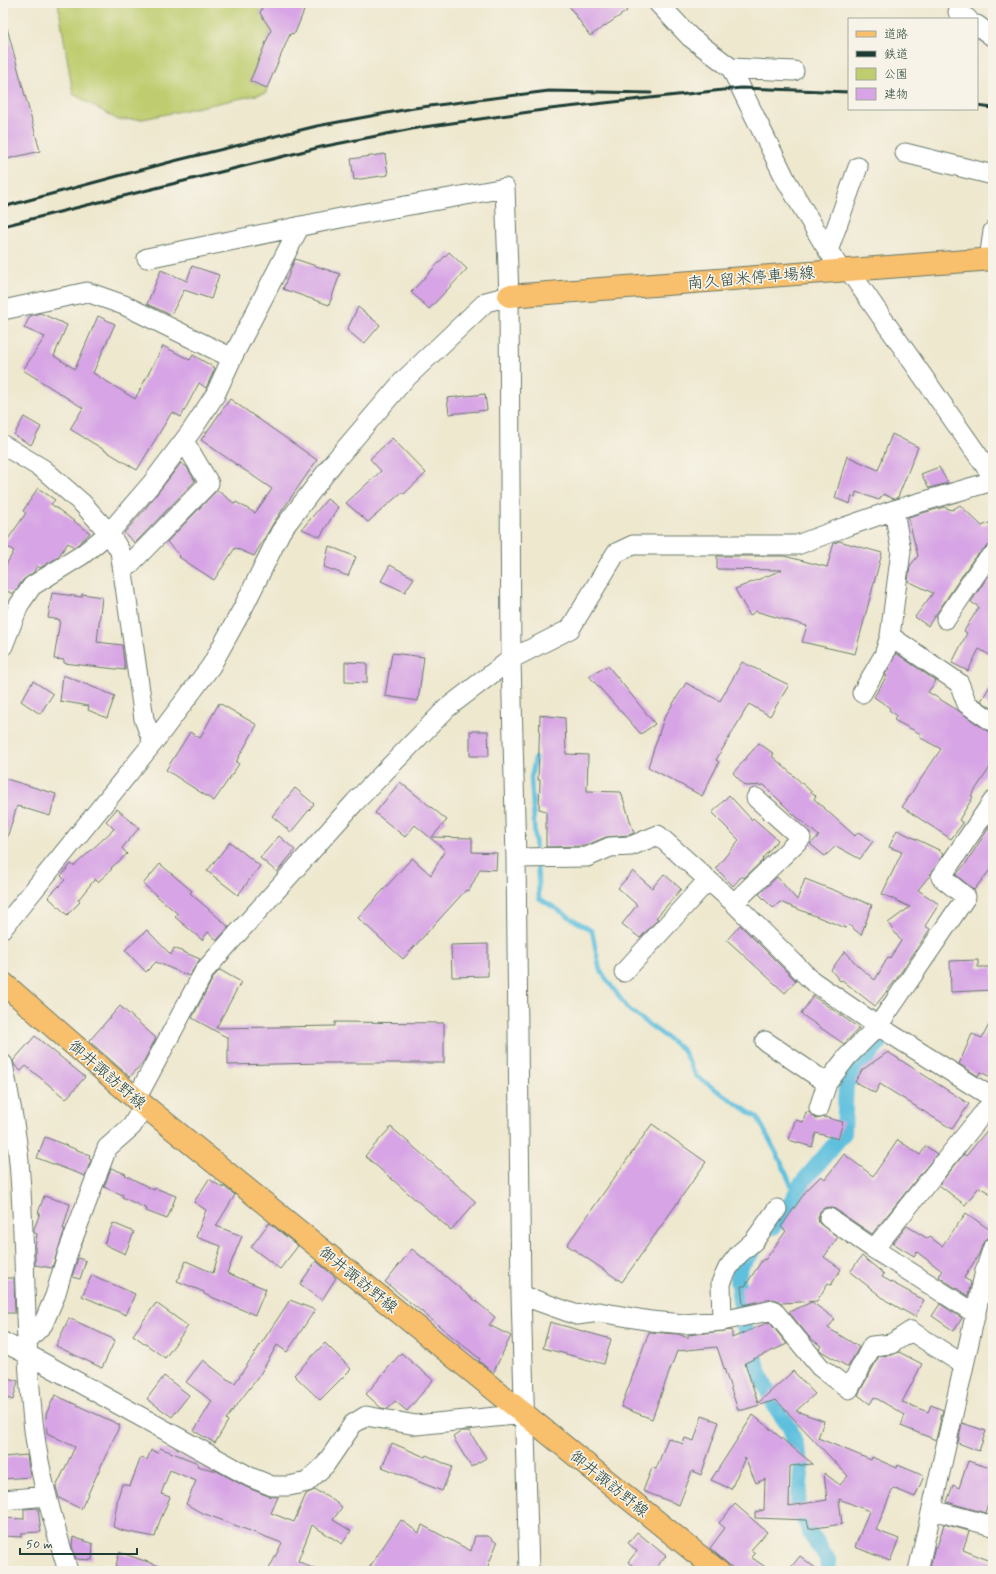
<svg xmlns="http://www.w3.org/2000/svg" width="996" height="1574" viewBox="0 0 996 1574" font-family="Mynerve,'Klee One',sans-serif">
  <rect width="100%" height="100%" fill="#f7f3e8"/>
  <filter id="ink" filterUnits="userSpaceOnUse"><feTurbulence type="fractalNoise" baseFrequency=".025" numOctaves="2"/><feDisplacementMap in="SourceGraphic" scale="8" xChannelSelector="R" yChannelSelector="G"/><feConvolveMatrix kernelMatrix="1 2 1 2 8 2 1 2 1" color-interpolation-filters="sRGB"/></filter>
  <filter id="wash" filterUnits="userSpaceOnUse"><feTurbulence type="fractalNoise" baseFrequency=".012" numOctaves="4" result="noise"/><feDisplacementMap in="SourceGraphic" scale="16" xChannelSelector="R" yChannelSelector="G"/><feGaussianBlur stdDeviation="0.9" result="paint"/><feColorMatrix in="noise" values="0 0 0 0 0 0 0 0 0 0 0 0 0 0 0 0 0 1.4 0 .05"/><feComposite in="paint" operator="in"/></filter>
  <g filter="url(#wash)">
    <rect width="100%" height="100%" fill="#eee8cf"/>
    <!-- green -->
    <path fill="#bfcd6f" stroke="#6f8552" d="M 58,3 L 264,3 L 260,13 L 271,30 L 250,81 L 267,88 L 266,93 L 143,119 L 118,120 L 73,94 Z"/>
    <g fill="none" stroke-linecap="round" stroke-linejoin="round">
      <!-- stream -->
      <path stroke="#5fc0de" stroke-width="4.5" d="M 535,758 L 531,778 L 536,854
        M 537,861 L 539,898 L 592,931 L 600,970 L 628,1009 L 682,1049 L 696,1076 L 758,1118 L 781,1162 L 795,1194"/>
      <!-- canal -->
      <path stroke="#5fc0de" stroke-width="16" d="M 773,1227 L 787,1209 L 801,1184 L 844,1133 L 846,1084 L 879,1043
        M 753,1252 L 742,1263 L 737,1278 L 743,1324 L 763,1381 L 774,1405 L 790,1428 L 802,1464 L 798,1503 L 810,1533 L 828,1560 L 829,1571"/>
    </g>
    <g id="blocks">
      <!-- building -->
      <path fill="#d7a4e5" d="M 264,3 L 301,3 L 305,8 L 295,33 L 290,34 L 267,88 L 250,81 L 271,30 L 260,13 Z
        M 567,3 L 621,3 L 627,11 L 590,36 Z
        M 7,28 L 40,151 L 3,160 L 3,29 Z
        M 385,154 L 388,175 L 354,180 L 351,159 Z
        M 449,252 L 467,269 L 429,309 L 411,292 Z
        M 295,259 L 340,274 L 329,305 L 283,289 Z
        M 192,266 L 219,275 L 211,299 L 184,290 L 171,315 L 147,304 L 161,270 L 187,281 Z
        M 358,307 L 380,325 L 364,344 L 347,330 Z
        M 40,313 L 67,325 L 54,356 L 75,369 L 98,316 L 115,324 L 93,373 L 135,399 L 163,346 L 190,360 L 193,355 L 215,368 L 206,388 L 199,383 L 181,417 L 172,412 L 137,470 L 70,429 L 83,408 L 23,370 L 45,337 L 24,328 L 30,316 Z
        M 485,394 L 487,410 L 449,414 L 447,398 Z
        M 230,399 L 317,460 L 274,522 L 254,556 L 235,548 L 214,580 L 179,557 L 180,556 L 167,542 L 217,490 L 235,504 L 236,502 L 255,513 L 272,489 L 201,440 Z
        M 24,417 L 41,427 L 31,445 L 14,435 Z
        M 892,434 L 918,447 L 898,497 L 894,499 L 883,494 L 879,500 L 856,492 L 855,497 L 852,496 L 850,504 L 835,498 L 847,456 L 878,470 Z
        M 392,438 L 426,473 L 404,494 L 402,492 L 368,522 L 346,503 L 381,471 L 370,459 Z
        M 181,463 L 187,467 L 195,481 L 135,543 L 124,533 L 145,509 Z
        M 939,467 L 948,483 L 929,488 L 921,474 Z
        M 38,488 L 55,500 L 51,504 L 90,533 L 76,546 L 74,547 L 68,543 L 58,557 L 40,568 L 37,566 L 34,572 L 23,580 L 13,594 L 3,589 L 3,570 L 14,551 L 4,545 L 26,513 L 23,511 Z
        M 327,499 L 338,507 L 320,537 L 302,529 Z
        M 960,505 L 982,526 L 993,521 L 993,544 L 986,547 L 974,558 L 928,626 L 915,617 L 933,593 L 908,581 L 910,566 L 918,556 L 908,517 L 944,507 L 952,510 Z
        M 839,541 L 882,553 L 855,654 L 802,642 L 807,626 L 755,611 L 750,616 L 735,589 L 782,570 L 717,569 L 717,556 L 784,556 L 827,567 L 834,543 Z
        M 329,546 L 356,557 L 348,576 L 324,567 Z
        M 390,565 L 414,578 L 405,592 L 381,581 Z
        M 988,576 L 993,579 L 993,657 L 979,649 L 968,671 L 952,663 L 967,633 L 964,631 L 979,607 L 971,602 Z
        M 52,593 L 82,597 L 82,594 L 102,597 L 97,642 L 122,645 L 125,670 L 64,663 L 64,660 L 54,659 L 60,620 L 48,618 Z
        M 392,653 L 424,657 L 418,701 L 385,696 Z
        M 896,653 L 936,681 L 928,692 L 959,711 L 987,731 L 993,733 L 993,763 L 971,796 L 973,797 L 959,820 L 963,823 L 951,839 L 902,807 L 941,749 L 919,737 L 921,734 L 894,720 L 896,715 L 889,710 L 890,708 L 874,697 L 887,676 L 885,675 Z
        M 345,662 L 367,663 L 367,683 L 345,682 Z
        M 742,662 L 789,685 L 770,716 L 749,704 L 716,760 L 719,762 L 702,796 L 648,767 L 664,718 L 686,683 L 720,701 Z
        M 608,666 L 655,724 L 641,734 L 589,676 Z
        M 63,675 L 115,696 L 107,718 L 88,710 L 89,706 L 60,701 Z
        M 33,681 L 53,694 L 40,714 L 21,701 Z
        M 993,681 L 993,709 L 981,701 Z
        M 219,703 L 257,725 L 236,762 L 239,764 L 214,801 L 166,770 L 190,732 L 200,738 Z
        M 540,715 L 565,718 L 566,754 L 588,755 L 587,791 L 621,792 L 634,833 L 629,835 L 606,837 L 585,846 L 546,847 L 546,811 L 539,809 L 540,780 L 538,780 Z
        M 470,731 L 488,731 L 489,756 L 470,756 Z
        M 759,743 L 774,754 L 772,756 L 816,796 L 814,799 L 855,836 L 858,832 L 873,841 L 860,859 L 836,846 L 825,856 L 810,844 L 819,836 L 791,812 L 764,785 L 745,786 L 733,773 Z
        M 3,778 L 56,794 L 50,816 L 17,806 L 6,841 L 3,841 Z
        M 400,782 L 447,820 L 432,837 L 472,838 L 472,852 L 497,853 L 496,870 L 480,869 L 469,891 L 466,890 L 403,959 L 358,918 L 412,858 L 431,875 L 445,850 L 415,825 L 405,837 L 375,813 Z
        M 295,788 L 314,804 L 291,832 L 272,816 Z
        M 729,795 L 752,820 L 753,818 L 778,840 L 762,859 L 763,860 L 744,878 L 742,876 L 733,886 L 716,868 L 739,840 L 712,813 Z
        M 117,809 L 139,828 L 122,848 L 127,854 L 111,868 L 112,869 L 98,882 L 95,879 L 78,900 L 80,902 L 67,915 L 48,897 L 65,880 L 61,876 L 71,864 L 74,866 L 114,829 L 106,821 Z
        M 993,821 L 993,866 L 974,890 L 956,875 L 966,863 Z
        M 897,830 L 939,850 L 944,854 L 930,875 L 918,890 L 939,904 L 925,926 L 930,929 L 895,981 L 875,1006 L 842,980 L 840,981 L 831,970 L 845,951 L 858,966 L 875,980 L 888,957 L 890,958 L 901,941 L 888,923 L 910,907 L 882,894 L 902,852 L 889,847 Z
        M 279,836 L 295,850 L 277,872 L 260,858 Z
        M 230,842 L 260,866 L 238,895 L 207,871 Z
        M 160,864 L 192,891 L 190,893 L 229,927 L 217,940 L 208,932 L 202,940 L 175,917 L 178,914 L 143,884 Z
        M 633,871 L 652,888 L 664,874 L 681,889 L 656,918 L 658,919 L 640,938 L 622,924 L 637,905 L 618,888 Z
        M 777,877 L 797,900 L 805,879 L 872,905 L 861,935 L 849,925 L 846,928 L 780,902 L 773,908 L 759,894 Z
        M 740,925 L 796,981 L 785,993 L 727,940 Z
        M 147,930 L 171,955 L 174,948 L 200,959 L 189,976 L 156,962 L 146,972 L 125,950 Z
        M 488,944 L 488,976 L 452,977 L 451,945 Z
        M 978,960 L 978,967 L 993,967 L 993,990 L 951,992 L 950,961 Z
        M 220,970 L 241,982 L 216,1028 L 335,1026 L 335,1022 L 444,1023 L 444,1063 L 323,1063 L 228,1065 L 228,1038 L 192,1018 L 214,976 Z
        M 813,996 L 859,1028 L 844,1044 L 801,1014 Z
        M 120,1006 L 156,1038 L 144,1061 L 130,1077 L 89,1041 Z
        M 993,1017 L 993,1078 L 980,1072 L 978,1076 L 959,1064 L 972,1034 L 982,1038 Z
        M 35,1036 L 85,1077 L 66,1099 L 26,1066 L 21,1071 L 15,1066 L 13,1061 Z
        M 888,1052 L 969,1104 L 952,1129 L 880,1084 L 875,1093 L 855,1082 L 862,1070 Z
        M 806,1112 L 810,1113 L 816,1119 L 824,1117 L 843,1122 L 838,1139 L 816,1133 L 812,1147 L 789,1140 L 795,1120 L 803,1122 Z
        M 993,1123 L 993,1195 L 979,1187 L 965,1205 L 939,1185 L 964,1154 L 966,1156 Z
        M 652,1124 L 706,1162 L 622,1282 L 567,1245 Z
        M 391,1127 L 476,1202 L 451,1230 L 365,1156 Z
        M 45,1137 L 90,1155 L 89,1159 L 91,1160 L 85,1176 L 37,1158 Z
        M 898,1140 L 920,1155 L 926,1146 L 937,1154 L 872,1234 L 835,1209 L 829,1207 L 824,1208 L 820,1211 L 818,1218 L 819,1223 L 838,1237 L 824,1257 L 841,1269 L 831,1285 L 828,1283 L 817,1301 L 781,1303 L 777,1300 L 771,1299 L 743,1305 L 741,1286 L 745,1286 L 763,1259 L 765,1260 L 786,1231 L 781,1227 L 806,1191 L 821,1176 L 825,1179 L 844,1154 L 873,1176 Z
        M 111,1168 L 126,1174 L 125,1175 L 154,1190 L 155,1188 L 176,1196 L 167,1219 L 146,1211 L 147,1209 L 122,1197 L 123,1195 L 104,1187 Z
        M 209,1179 L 223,1188 L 223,1186 L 235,1195 L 216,1226 L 242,1236 L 227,1273 L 266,1289 L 255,1315 L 204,1294 L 204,1292 L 177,1281 L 186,1261 L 213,1273 L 221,1246 L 196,1237 L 206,1210 L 194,1202 Z
        M 44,1196 L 70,1204 L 63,1229 L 65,1229 L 52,1268 L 35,1265 L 35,1247 L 37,1234 L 34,1233 L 34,1229 L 40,1213 L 38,1213 Z
        M 966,1213 L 993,1232 L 992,1236 L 986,1239 L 983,1243 L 979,1254 L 964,1278 L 971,1282 L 968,1296 L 939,1277 L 942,1271 L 917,1252 L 914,1256 L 893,1243 L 907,1226 L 928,1239 L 930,1237 L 942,1246 Z
        M 113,1223 L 134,1232 L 125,1254 L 104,1244 Z
        M 269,1223 L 298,1246 L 280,1269 L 251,1247 Z
        M 412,1249 L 495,1317 L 489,1325 L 511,1336 L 493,1373 L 479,1361 L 480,1359 L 385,1282 Z
        M 862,1256 L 884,1274 L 882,1277 L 924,1300 L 915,1317 L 887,1301 L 850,1272 Z
        M 78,1258 L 86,1261 L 80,1279 L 72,1277 Z
        M 316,1261 L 336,1278 L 322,1300 L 300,1284 Z
        M 92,1275 L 135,1294 L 126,1315 L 82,1296 Z
        M 3,1278 L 14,1278 L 15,1313 L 3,1313 Z
        M 290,1300 L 315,1310 L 287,1352 L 277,1345 L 259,1376 L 226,1419 L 228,1421 L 215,1443 L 194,1431 L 212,1401 L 186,1382 L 203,1360 L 227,1379 L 235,1383 Z
        M 812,1302 L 835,1319 L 828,1328 L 859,1347 L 848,1367 L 821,1351 L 819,1349 L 821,1346 L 809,1337 L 789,1312 Z
        M 156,1303 L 188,1326 L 165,1358 L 133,1335 Z
        M 940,1304 L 962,1318 L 954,1331 L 932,1316 Z
        M 69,1318 L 115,1340 L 102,1368 L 56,1346 Z
        M 550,1322 L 611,1339 L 604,1364 L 543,1348 Z
        M 769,1322 L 787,1344 L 745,1363 L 758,1403 L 793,1371 L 815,1394 L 796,1411 L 824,1421 L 818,1438 L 871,1460 L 872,1457 L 897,1468 L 898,1465 L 924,1476 L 915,1497 L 893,1488 L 876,1530 L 899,1539 L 890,1561 L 855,1547 L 869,1511 L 839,1499 L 842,1524 L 809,1529 L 807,1520 L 755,1518 L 755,1512 L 764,1510 L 765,1479 L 756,1483 L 745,1458 L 731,1489 L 711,1480 L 753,1415 L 813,1464 L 790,1466 L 789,1506 L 827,1500 L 824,1473 L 840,1485 L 848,1476 L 776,1400 L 743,1410 L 738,1410 L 717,1347 L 677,1351 L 652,1419 L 621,1407 L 649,1332 L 678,1334 L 688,1338 L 688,1335 L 732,1330 L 732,1338 Z
        M 325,1343 L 351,1369 L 320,1400 L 294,1375 Z
        M 899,1352 L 922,1364 L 902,1402 L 928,1412 L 931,1405 L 943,1410 L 936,1440 L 901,1426 L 905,1415 L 874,1397 L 870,1404 L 858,1395 L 879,1356 L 892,1355 Z
        M 401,1353 L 433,1380 L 407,1411 L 395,1401 L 388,1409 L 381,1408 L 366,1394 Z
        M 3,1376 L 18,1381 L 13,1400 L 3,1397 Z
        M 164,1376 L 189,1395 L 172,1417 L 147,1399 Z
        M 55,1395 L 120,1425 L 81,1509 L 59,1498 L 56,1487 L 75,1447 L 47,1433 L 46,1414 Z
        M 702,1416 L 719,1422 L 701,1475 L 692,1471 L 679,1505 L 643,1491 L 652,1468 L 656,1469 L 668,1438 L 683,1444 L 685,1438 L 694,1441 Z
        M 962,1423 L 986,1431 L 979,1451 L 958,1443 Z
        M 462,1431 L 469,1431 L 486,1458 L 471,1467 L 453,1437 Z
        M 392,1443 L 425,1457 L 426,1455 L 452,1467 L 442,1491 L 382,1467 Z
        M 160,1448 L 198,1463 L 197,1466 L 217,1471 L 246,1487 L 268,1496 L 278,1497 L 271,1513 L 294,1522 L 306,1494 L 314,1490 L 326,1495 L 342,1507 L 333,1520 L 351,1531 L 342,1544 L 312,1525 L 298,1561 L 318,1571 L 268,1571 L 282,1543 L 200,1512 L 186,1504 L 196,1481 L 170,1470 L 161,1494 L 170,1497 L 159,1523 L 155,1537 L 124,1531 L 113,1527 L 118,1497 L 122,1484 L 130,1486 L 141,1457 L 147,1460 L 151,1450 L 158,1453 Z
        M 27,1455 L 30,1477 L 3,1479 L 3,1457 Z
        M 968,1461 L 993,1469 L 993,1489 L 985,1513 L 947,1502 L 953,1485 L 959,1488 Z
        M 735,1504 L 767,1532 L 751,1550 L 755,1553 L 751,1557 L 771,1571 L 736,1571 L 710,1548 L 725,1528 L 719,1523 Z
        M 38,1508 L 41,1532 L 22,1533 L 22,1537 L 3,1536 L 3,1518 L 24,1519 L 24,1509 Z
        M 401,1520 L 419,1533 L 422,1525 L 471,1551 L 475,1536 L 488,1536 L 497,1543 L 486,1571 L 367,1571 Z
        M 944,1524 L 969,1531 L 963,1550 L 993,1562 L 993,1571 L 929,1571 L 935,1546 L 937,1547 Z
        M 637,1532 L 666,1556 L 653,1571 L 639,1571 L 628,1562 L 637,1551 L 628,1543 Z
        M 73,1537 L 93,1544 L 92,1560 L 76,1559 L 72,1546 Z
        M 119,1552 L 168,1569 L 168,1571 L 115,1571 Z
        M 800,1556 L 819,1571 L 788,1571 Z"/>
    </g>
  </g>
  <g filter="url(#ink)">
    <use href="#blocks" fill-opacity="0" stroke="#67796a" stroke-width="1"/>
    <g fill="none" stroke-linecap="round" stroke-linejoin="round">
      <defs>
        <path id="minor" d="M 658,3 L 690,37 L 731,68 L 786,180 L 822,241 L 841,270
          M 958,12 L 968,19
          M 977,25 L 993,37
          M 731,68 L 794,71
          M 905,153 L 993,175
          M 828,251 L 858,167
          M 147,258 L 355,215 L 505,188 L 509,296 L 511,659 L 516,858 L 521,1295 L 529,1571
          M 989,260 L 993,231
          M 848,269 L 993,477
          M 3,310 L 87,292 L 124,305 L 232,358
          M 3,445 L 43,469 L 83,504 L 109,533 L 120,551 L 144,719 L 153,743
          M 123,567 L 129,565 L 209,483 L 184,441
          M 946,619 L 983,564 L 993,555
          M 890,636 L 959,683 L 967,704 L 993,722
          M 3,646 L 19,605 L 32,586 L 82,555 L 109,533 L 152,483 L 192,430 L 215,395 L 232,358 L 300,226
          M 862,693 L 884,655 L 890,636 L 901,551 L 894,510
          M 516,858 L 587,857 L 610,847 L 631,846 L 658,835 L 734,903 L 811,980 L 878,1026 L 993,1098
          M 734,903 L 801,838 L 756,798
          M 3,928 L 153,743 L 211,666 L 243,608 L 281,531 L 334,462 L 403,381 L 486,302 L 509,296
          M 624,972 L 708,880
          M 765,1041 L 827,1083
          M 3,1064 C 10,1101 18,1138 20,1175 C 26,1260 24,1345 34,1430 C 40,1478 54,1524 68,1571
          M 136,1099 L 205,970 L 355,802 L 447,708 L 511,659 L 570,629 L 616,553 L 633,545 L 797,545 L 845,527 L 894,510 L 993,481
          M 819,1108 L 827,1083 L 847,1057 L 878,1026 L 966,897 L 941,877 L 993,801
          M 829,1218 L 874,1249 L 976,1314
          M 874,1249 L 993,1101
          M 521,1295 L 577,1315 L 599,1312 L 651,1321 L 684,1324 L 722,1321 L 773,1310 L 820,1367 L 849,1389 L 872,1346 L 891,1344 L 911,1331 L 964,1365
          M 722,1321 L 721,1283 L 728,1268 L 739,1254 L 754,1241 L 777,1209
          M 3,1342 L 27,1354 L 250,1477 L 272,1486 L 289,1486 L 307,1482 L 325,1465 L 353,1424 L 366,1416 L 416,1425 L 525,1414
          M 26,1342 L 43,1324 L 55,1296 L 68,1252 L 107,1148 L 132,1126 L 144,1105
          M 3,1500 L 47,1496
          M 932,1510 L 993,1526
          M 918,1571 L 985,1271 L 993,1247"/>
        <path id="major" d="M 509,296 L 993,259
          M 3,983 L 136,1099 L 718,1571"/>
      </defs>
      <!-- minor casing -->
      <use href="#minor" stroke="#67796a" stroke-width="21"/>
      <!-- major casing -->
      <use href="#major" stroke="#67796a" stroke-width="24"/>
      <!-- minor -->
      <use href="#minor" stroke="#fff" stroke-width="19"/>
      <!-- major -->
      <use href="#major" stroke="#f8bf6c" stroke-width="22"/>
      <!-- rail -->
      <path stroke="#1f3d34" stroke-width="3" d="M 977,106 L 993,108
        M 3,207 L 174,161 L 317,126 L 414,108 L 549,91 L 651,93
        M 3,226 L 321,147 L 417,128 L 550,109 L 741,88 L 849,92"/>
    </g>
  </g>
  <g text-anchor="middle" stroke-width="3.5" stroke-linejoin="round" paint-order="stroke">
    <!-- street labels -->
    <g font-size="16" fill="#1f3d34" stroke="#f7f3e8">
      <text transform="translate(751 277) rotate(-5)" y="6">南久留米停車場線</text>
      <text transform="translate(108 1074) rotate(41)" y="6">御井諏訪野線</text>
      <text transform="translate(359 1279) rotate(39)" y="6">御井諏訪野線</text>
      <text transform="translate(610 1483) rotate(39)" y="6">御井諏訪野線</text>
    </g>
  </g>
  <!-- margin -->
  <rect width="996" height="1574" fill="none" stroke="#f7f3e8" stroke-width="16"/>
  <!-- legend -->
  <rect x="848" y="18" width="130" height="92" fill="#f7f3e8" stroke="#a1aaa0"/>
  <rect x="856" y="31" width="20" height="6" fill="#f8bf6c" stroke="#a1aaa0"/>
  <text x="884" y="38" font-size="12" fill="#1f3d34">道路</text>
  <rect x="856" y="51" width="20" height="6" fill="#1f3d34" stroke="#a1aaa0"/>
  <text x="884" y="58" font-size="12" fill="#1f3d34">鉄道</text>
  <rect x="856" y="68" width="20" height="12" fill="#bfcd6f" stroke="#a1aaa0"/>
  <text x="884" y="78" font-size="12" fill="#1f3d34">公園</text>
  <rect x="856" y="88" width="20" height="12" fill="#d7a4e5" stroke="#a1aaa0"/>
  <text x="884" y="98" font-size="12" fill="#1f3d34">建物</text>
  <!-- scale -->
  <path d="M20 1548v6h117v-6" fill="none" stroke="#1f3d34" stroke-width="2"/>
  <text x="26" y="1548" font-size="12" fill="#1f3d34" stroke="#f7f3e8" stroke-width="3" paint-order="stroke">50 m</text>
</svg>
